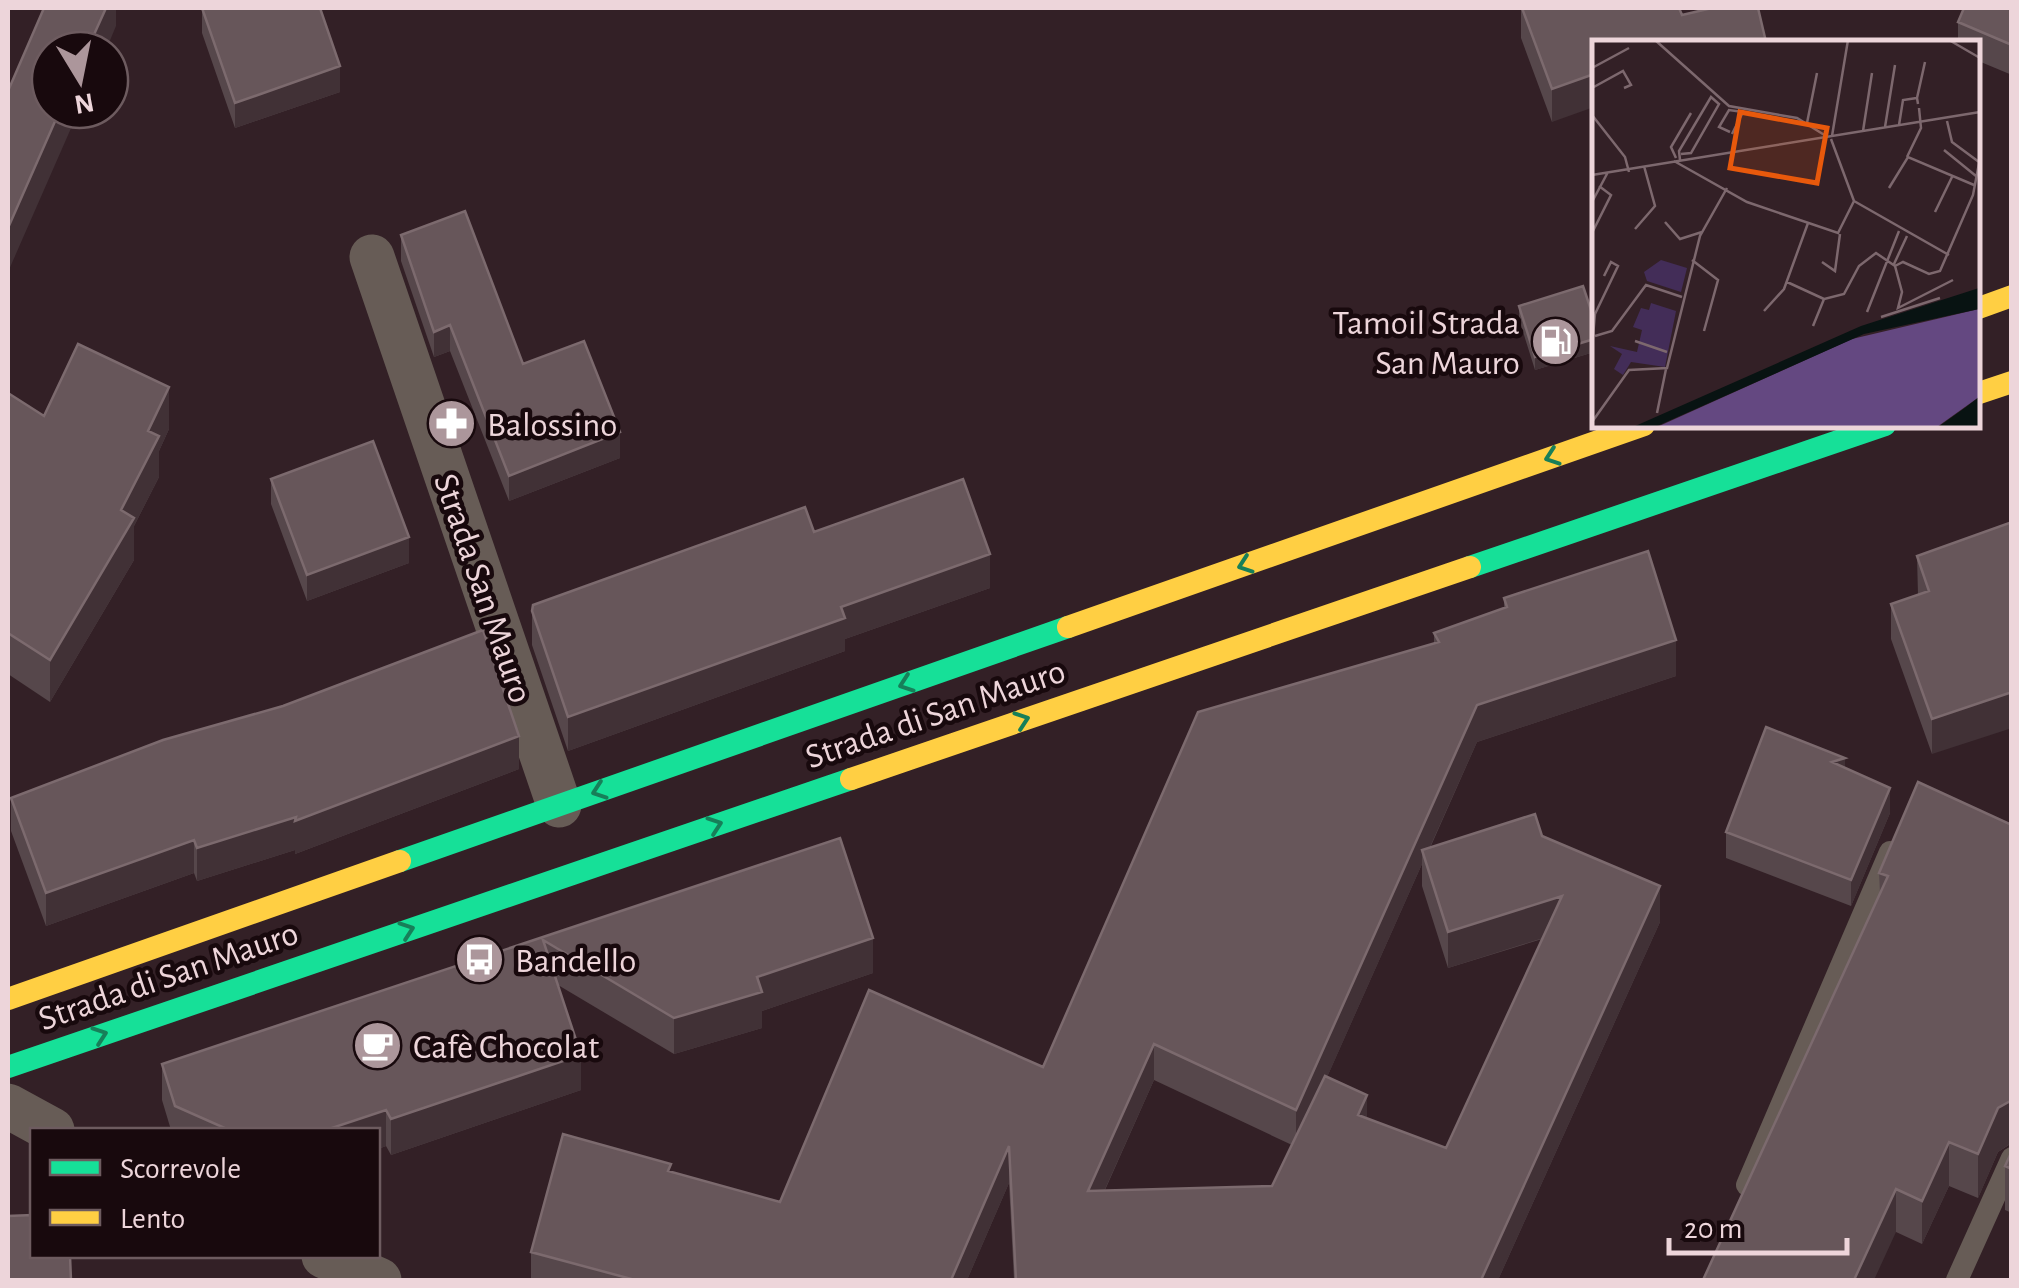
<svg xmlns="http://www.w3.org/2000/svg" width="2019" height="1288" viewBox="0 0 2019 1288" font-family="'Alegreya Sans',sans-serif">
  <rect width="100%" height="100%" fill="#332026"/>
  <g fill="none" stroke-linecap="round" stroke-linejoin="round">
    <!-- lane -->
    <path stroke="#675c56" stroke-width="22" d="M 1747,1185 L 1890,852
      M 1957,1280 L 2012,1158"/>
    <!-- street -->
    <path stroke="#675c56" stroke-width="45" d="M 372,257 L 559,805
      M 8,1106 L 52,1130
      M 324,1256 L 379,1280"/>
    <!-- fast -->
    <path stroke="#16e098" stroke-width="22" d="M 1470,567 L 1885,425
      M 400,861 L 1068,627
      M 8,1067 L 851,779"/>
    <!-- slow -->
    <path stroke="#ffcf43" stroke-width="22" d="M 1976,309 L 2012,296
      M 1976,394 L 2012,382
      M 1068,627 L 1644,425
      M 851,779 L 1470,567
      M 8,999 L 400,861"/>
  </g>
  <!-- wall -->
  <path fill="#56474b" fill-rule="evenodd" d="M 202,8 L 340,92 L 235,128 L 202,33 Z
    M 1521,8 L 1679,8 L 1682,15 L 1594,42 L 1552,122 L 1521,38 Z
    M 2012,8 L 2012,75 L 1976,60 L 1976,42 L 1958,42 L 1958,22 Z
    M 401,235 L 523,364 L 620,458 L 509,501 L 450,351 L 434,357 L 401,261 Z
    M 1519,306 L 1594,319 L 1594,352 L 1535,370 L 1519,319 Z
    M 8,393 L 44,416 L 169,429 L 159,451 L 159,477 L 134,526 L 134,560 L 50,702 L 8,674 Z
    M 271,479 L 409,563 L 307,601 L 271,504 Z
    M 2012,522 L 1932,754 L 1891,639 L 1891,604 L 1918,595 L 1917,556 Z
    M 814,532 L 990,588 L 845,639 L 845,651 L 568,751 L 532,645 L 532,611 Z
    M 1504,598 L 1676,676 L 1477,742 L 1430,848 L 1542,836 L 1660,922 L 1498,1280 L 1014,1280 L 1009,1183 L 967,1280 L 531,1280 L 531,1252 L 671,1172 L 780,1202 L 1043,1067 L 1434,643 L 1434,633 L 1504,608 ZM 1422,864 L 1422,886 L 1448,968 L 1542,939 L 1446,1148 L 1367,1118 L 1327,1077 ZM 1154,1080 L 1292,1145 L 1272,1186 L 1105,1190 Z
    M 1845,767 L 1890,813 L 1851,906 L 1726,858 L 1726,832 Z
    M 519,769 L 295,854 L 295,850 L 197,881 L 194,873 L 46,926 L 11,831 L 11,798 Z
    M 2012,825 L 2012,1143 L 1998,1152 L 1978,1198 L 1949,1186 L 1922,1244 L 1896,1232 L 1879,873 Z
    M 840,838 L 873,973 L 762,1011 L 762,1028 L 674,1054 L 558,985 L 581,1090 L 391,1155 L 386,1146 L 378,1149 L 378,1130 L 171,1130 L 162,1100 L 162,1064 Z
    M 2012,1151 L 2012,1213 L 2005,1210 L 2005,1166 Z"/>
  <!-- shaded-wall -->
  <path fill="#413136" d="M 106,8 L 116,8 L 116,26 L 106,50 L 87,50 Z
    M 340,66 L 340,92 L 235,128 L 235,103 Z
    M 1594,74 L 1594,107 L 1552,122 L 1552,89 Z
    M 60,110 L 79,110 L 8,272 L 8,228 Z
    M 1981,143 L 1981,168 L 1976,178 L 1976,153 Z
    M 450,325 L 450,351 L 434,357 L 434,332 Z
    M 1594,339 L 1594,352 L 1535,370 L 1535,357 Z
    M 169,387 L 169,429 L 159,451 L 159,477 L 134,526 L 134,560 L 50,702 L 50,660 L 121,510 L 148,431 Z
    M 620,432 L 620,458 L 509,501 L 509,476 Z
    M 409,537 L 409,563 L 307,601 L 307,575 Z
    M 990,554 L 990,588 L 845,639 L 845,651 L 568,751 L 568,717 L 841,607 Z
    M 1676,640 L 1676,676 L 1477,742 L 1425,858 L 1422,850 L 1422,864 L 1296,1147 L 1296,1110 L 1477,705 Z
    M 2012,692 L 2012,728 L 1932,754 L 1932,719 Z
    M 519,736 L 519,769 L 295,854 L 295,850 L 197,881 L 197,848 Z
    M 1845,758 L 1845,783 L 1832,762 Z
    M 1890,788 L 1890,813 L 1851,906 L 1851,880 Z
    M 194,840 L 194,873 L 46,926 L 46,893 Z
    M 1660,886 L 1660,922 L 1498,1280 L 1481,1280 Z
    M 1562,896 L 1562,932 L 1448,968 L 1448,932 Z
    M 873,938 L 873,973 L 762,1011 L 762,1028 L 674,1054 L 674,1018 L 757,977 Z
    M 1154,1044 L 1154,1080 L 1088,1227 L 1088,1191 Z
    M 581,1055 L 581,1090 L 391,1155 L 391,1119 Z
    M 1367,1095 L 1367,1131 L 1358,1115 Z
    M 2011,1100 L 2011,1143 L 1998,1152 L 1978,1198 L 1978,1154 L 1998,1108 Z
    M 386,1110 L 386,1146 L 378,1149 L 378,1130 L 326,1130 Z
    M 1949,1142 L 1949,1186 L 1922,1244 L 1922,1201 Z
    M 1009,1146 L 1009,1183 L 967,1280 L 951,1280 Z
    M 1896,1189 L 1896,1232 L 1874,1280 L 1854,1280 Z"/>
  <!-- building -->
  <path fill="#67565a" stroke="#7c6a6e" stroke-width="2.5" d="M 44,8 L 106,8 L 87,50 L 50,50 L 50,110 L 60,110 L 8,228 L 8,91 Z
    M 202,8 L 320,8 L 340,66 L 235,103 Z
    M 1522,8 L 1679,8 L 1682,15 L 1712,8 L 1758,8 L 1766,42 L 1594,42 L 1594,74 L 1552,89 Z
    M 1964,8 L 2012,8 L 2012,45 L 1958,22 Z
    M 465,211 L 523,364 L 584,341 L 620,432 L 509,476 L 450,325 L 434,332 L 401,235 Z
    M 1583,286 L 1594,319 L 1594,339 L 1535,357 L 1519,306 Z
    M 78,344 L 169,387 L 148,431 L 159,436 L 121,510 L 134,518 L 50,660 L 8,633 L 8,393 L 44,416 Z
    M 373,441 L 409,537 L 307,575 L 271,479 Z
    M 963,479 L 990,554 L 841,607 L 845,618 L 568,717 L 532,611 L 533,605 L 805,507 L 814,532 Z
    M 2012,522 L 2012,692 L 1932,719 L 1891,604 L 1929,591 L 1917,556 Z
    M 1648,551 L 1676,640 L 1477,705 L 1296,1110 L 1154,1044 L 1088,1191 L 1272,1186 L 1325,1076 L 1367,1095 L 1358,1115 L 1446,1148 L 1562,896 L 1448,932 L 1422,850 L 1535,814 L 1542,836 L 1660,886 L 1481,1280 L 1016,1280 L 1009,1146 L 951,1280 L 635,1280 L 531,1252 L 563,1134 L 671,1164 L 668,1171 L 780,1202 L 869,990 L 1043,1067 L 1198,712 L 1439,642 L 1434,633 L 1507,607 L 1504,598 Z
    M 483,630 L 519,736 L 295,821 L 296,817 L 197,848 L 194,840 L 46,893 L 11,798 L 163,740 L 283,706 Z
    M 1766,727 L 1845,758 L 1832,762 L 1890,788 L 1851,880 L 1726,832 Z
    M 1918,782 L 2012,825 L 2012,1100 L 1998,1108 L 1978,1154 L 1949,1142 L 1922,1201 L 1896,1189 L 1854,1280 L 1703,1280 L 1888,876 L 1879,873 Z
    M 840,838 L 873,938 L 757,977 L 762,992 L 674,1018 L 543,940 L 581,1055 L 391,1119 L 386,1110 L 326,1130 L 229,1130 L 175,1106 L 162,1064 Z
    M 2012,1151 L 2012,1169 L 2005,1166 Z
    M 32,1215 L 32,1256 L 70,1256 L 71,1280 L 8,1280 L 8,1216 Z"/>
  <!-- one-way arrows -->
  <defs><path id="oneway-chevron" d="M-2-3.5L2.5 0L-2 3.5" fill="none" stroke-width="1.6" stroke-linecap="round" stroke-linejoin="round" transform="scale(2.5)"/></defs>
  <g stroke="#177f59">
    <use href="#oneway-chevron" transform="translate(1552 457) rotate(161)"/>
    <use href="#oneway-chevron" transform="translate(1245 565) rotate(161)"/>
    <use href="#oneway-chevron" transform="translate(906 684) rotate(161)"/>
    <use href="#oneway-chevron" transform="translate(1022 720) rotate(-19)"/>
    <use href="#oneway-chevron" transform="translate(599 791) rotate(161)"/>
    <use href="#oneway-chevron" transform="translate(715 825) rotate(-19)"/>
    <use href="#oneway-chevron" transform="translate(407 930) rotate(-19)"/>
    <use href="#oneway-chevron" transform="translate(100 1035) rotate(-19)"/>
  </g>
  <!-- icons -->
  <defs>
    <symbol id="fuel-disc" viewBox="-11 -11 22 22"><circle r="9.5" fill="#ac969b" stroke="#18090d"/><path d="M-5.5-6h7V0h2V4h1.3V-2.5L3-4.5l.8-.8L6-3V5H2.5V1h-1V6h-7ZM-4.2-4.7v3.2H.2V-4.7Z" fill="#fff"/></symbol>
    <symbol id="pharmacy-disc" viewBox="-11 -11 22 22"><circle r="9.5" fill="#ac969b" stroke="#18090d"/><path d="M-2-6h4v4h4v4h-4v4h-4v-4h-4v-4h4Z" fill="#fff"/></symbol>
    <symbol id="bus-disc" viewBox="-11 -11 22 22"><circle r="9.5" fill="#ac969b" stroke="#18090d"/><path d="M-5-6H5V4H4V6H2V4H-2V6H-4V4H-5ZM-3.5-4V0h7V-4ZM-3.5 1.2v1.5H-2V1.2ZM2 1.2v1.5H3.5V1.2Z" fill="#fff"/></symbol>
    <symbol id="cafe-disc" viewBox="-11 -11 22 22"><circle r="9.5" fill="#ac969b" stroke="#18090d"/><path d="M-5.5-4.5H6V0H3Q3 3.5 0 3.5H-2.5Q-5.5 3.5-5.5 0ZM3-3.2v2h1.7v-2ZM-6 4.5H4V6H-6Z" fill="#fff"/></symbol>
  </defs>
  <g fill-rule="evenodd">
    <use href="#fuel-disc" x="1528" y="314" width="55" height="55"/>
    <use href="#pharmacy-disc" x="424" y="396" width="55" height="55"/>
    <use href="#bus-disc" x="452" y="932" width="55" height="55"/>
    <use href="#cafe-disc" x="350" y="1018" width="55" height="55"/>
  </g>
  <g text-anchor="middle" stroke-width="9" stroke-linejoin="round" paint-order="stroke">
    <!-- poi labels -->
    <g font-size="35" fill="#edd5da" stroke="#18090d" text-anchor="start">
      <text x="1520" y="334" text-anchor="end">Tamoil Strada<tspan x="1520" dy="40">San Mauro</tspan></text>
      <text x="487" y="436">Balossino</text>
      <text x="515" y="972">Bandello</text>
      <text x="413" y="1058">Cafè Chocolat</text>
    </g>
    <!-- street labels -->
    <g font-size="35" fill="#edd5da" stroke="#18090d">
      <text transform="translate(484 588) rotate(71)" y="12">Strada San Mauro</text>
      <text transform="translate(935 713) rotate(-19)" y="12">Strada di San Mauro</text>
      <text transform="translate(168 975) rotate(-19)" y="12">Strada di San Mauro</text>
    </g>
  </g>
  <!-- overview -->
  <g transform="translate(1592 40)">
    <rect width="388" height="388" fill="#332026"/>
    <path d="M 69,220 L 95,228 L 89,252 L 55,241 L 52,232 ZM 59,263 L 84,271 L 73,327 L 39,322 L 31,335 L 22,329 L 30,314 L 18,306 L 45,312 L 50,290 L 41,287 L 49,268 L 57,270 Z" fill="#432d58"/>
    <path d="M 387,269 L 387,357 L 345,387 L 65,387 L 260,299 Z" fill="#644881"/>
    <path d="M 387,248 L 387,269 L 272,294 L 63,387 L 41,387 L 269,286 ZM 387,357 L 387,387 L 346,387 L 374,367 Z" fill="#081312"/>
    <path fill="none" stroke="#7d686e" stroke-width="2.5" d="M 63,0 L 137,66 L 205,78 L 234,96M 357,0 L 388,18M 0,28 L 37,8M 0,48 L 31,31 L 39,45 L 32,48M 325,58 L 333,22M 0,75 L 33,117 L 37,132M 355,81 L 360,102 L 387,122M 215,83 L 225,33M 307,85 L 311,60 L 325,58 L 326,64M 293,87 L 303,25M 271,91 L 280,33M 138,92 L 127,87 L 137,70 L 151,72 L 140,94M 240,96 L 256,0M 239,99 L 262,161M 352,110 L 384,136M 315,117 L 329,88 L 327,68M 84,118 L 79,107 L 99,73M 88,120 L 87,111 L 119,57 L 127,64 L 99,113 L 89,114M 82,121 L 155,162 L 246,193 L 262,161M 0,135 L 388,72M 297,148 L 316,117 L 382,145M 262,161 L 357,215M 0,162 L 16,132M 343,172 L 360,137M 73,182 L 88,199 L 110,192M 43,189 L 63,166 L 52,126M 0,193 L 19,155 L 7,146M 100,220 L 126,240 L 112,291M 230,222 L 243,231 L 248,194M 302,224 L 315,196M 303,226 L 311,222 L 337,234 L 348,231 L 381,155 L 388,118M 195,242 L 232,259M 172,271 L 192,249 L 216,183M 275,272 L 307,191M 3,274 L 26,226 L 19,222 L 12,236M 289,277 L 348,258M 221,286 L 232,259 L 252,254 L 267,226 L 284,213 L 303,226 L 310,252 L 306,268 L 361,240M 3,296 L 20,291 L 54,245 L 90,257M 43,301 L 75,312M 0,308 L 3,274M 65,373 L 74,329M 0,382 L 37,330 L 75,328 L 108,196 L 135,148"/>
    <path fill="#e8590c" fill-opacity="0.15" stroke="#e8590c" stroke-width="5" d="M 148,72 L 235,88 L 225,143 L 138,128 Z"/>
    <rect width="388" height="388" fill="none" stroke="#edd5da" stroke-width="5"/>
  </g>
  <!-- border -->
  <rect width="2019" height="1288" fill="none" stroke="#edd5da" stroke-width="20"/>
  <!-- legend -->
  <rect x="30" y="1128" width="350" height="130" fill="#18090d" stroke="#6d5b5f" stroke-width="2.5"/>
  <rect x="50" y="1160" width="50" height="15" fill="#16e098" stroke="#6d5b5f" stroke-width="2.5"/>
  <text x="120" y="1178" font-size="30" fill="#edd5da">Scorrevole</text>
  <rect x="50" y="1210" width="50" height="15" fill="#ffcf43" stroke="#6d5b5f" stroke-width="2.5"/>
  <text x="120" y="1228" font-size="30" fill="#edd5da">Lento</text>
  <!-- north arrow -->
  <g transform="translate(80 80) rotate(170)"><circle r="48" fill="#18090d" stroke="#6d5b5f" stroke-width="2.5"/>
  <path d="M0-8L18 38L0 25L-18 38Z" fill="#ac969b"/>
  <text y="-15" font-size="28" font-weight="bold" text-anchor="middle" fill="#edd5da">N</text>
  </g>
  <!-- scale -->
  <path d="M1669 1238v15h178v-15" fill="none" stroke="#edd5da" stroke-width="5"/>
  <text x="1684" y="1238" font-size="30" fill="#edd5da" stroke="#18090d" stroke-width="8" paint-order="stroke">20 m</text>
</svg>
